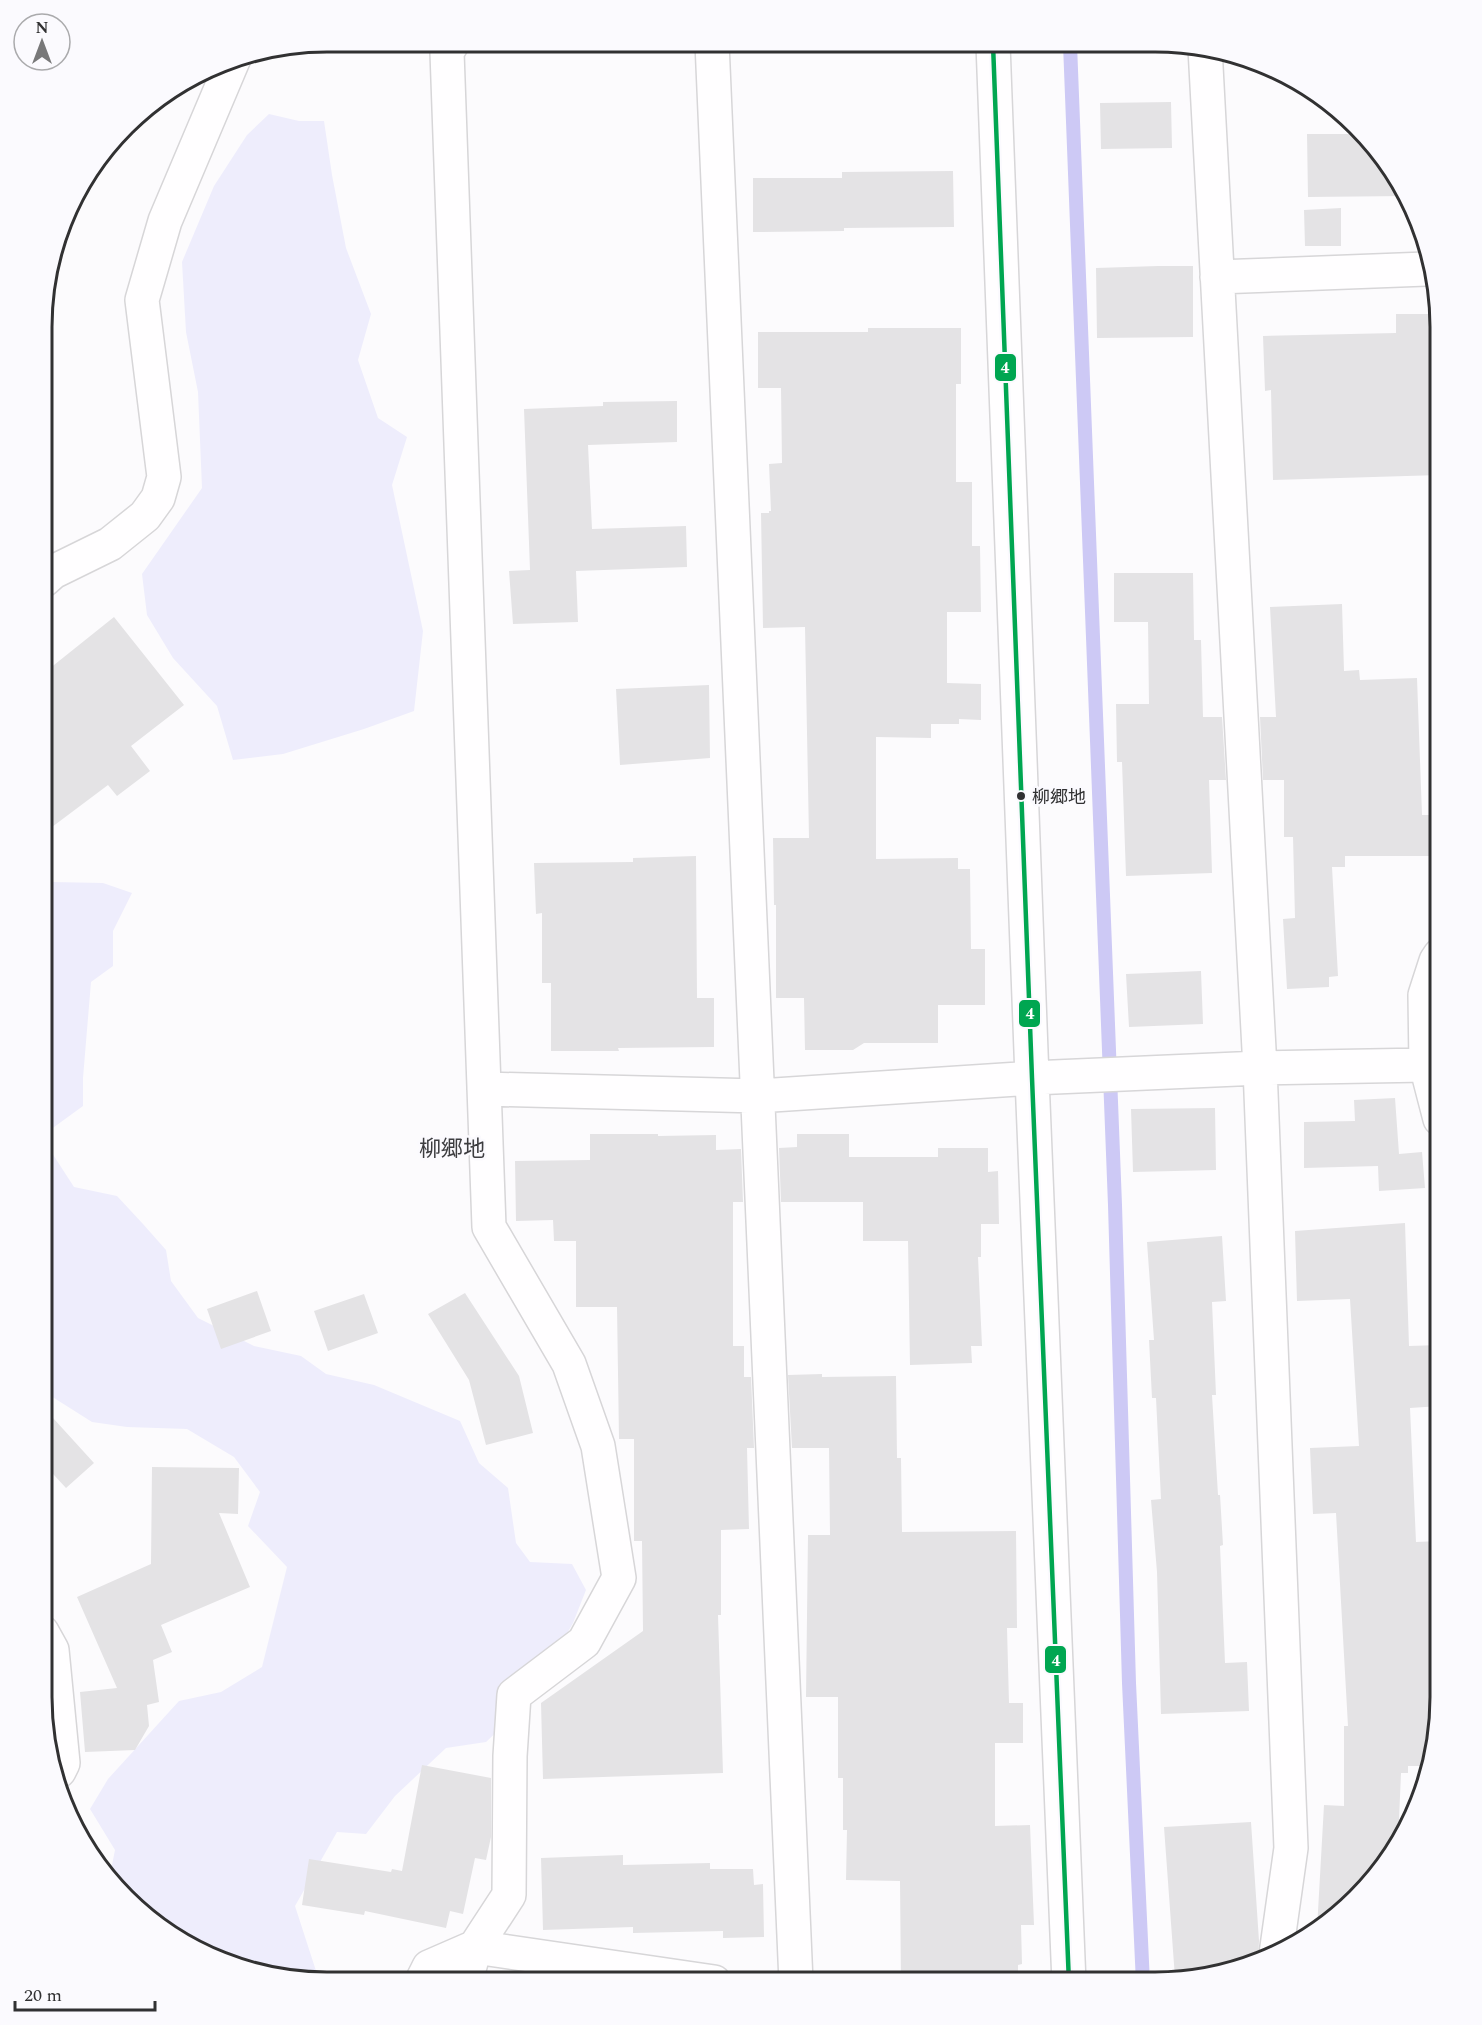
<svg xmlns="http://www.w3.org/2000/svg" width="1482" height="2025" viewBox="0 0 1482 2025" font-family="Spectral,'Noto Sans JP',serif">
  <rect width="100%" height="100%" fill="#fcfbfd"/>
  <!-- green -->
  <path fill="#eeedfc" d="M 269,114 L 299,121 L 324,121 L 332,175 L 346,248 L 371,314 L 358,360 L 378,418 L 407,437 L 392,485 L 423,631 L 414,711 L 364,729 L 283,754 L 233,760 L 217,706 L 173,658 L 147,615 L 142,574 L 202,488 L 198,392 L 186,332 L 182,262 L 214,186 L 247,135 Z
    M 43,866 L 52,882 L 103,883 L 132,893 L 113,931 L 113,966 L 91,982 L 83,1078 L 83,1106 L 50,1130 L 52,1153 L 74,1187 L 117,1196 L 143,1224 L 166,1250 L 171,1281 L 198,1318 L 254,1346 L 301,1356 L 326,1374 L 374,1385 L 460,1421 L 479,1463 L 508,1488 L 516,1543 L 530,1562 L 572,1564 L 586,1590 L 573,1623 L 528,1702 L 486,1742 L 446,1748 L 395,1796 L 366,1834 L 337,1832 L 295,1906 L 318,1977 L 317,1981 L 291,1981 L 169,1935 L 113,1886 L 109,1880 L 115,1850 L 90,1809 L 108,1779 L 179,1701 L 221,1692 L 262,1667 L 287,1567 L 248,1526 L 260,1492 L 234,1457 L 187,1429 L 127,1427 L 92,1422 L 43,1391 Z"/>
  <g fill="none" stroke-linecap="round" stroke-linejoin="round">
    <!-- stream -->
    <path stroke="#cdc9f5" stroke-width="14" d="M 1070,44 L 1115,1205 L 1129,1683 L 1143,1983"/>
  </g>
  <!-- building -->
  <path fill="#e4e3e5" d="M 1171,102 L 1172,148 L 1101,149 L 1100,103 Z
    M 1307,134 L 1355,134 L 1406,196 L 1308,197 Z
    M 953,171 L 954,227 L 844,228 L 844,231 L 753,232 L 753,178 L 842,178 L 842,172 Z
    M 1341,208 L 1341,246 L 1305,246 L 1304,210 Z
    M 1158,266 L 1193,266 L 1193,337 L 1097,338 L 1096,268 Z
    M 1396,314 L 1431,314 L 1434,408 L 1440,408 L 1440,475 L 1273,480 L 1271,390 L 1265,391 L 1263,336 L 1396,333 Z
    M 868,328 L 961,328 L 961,384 L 956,384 L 956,482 L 972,482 L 972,546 L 980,546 L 981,612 L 947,612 L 947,683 L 981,684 L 981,720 L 959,719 L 959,724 L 931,724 L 931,738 L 876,737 L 876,859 L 958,858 L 958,869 L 970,869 L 971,949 L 985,949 L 985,1005 L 938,1005 L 938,1043 L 864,1043 L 853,1050 L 805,1050 L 804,998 L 776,998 L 776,905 L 774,905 L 773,838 L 809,838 L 805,627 L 763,628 L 761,513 L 769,513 L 769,511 L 771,511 L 769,464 L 782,463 L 781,388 L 758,388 L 758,332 L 868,332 Z
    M 677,401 L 677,442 L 588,445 L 592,529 L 686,526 L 687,567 L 576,571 L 578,622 L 513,624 L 509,571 L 530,570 L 524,409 L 603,406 L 603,402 Z
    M 1114,573 L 1193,573 L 1194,640 L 1201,640 L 1203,717 L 1222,717 L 1226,780 L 1209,780 L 1212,873 L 1126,876 L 1122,762 L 1117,762 L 1116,704 L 1149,704 L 1148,622 L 1114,622 Z
    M 1342,604 L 1344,671 L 1359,670 L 1360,680 L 1417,678 L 1422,815 L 1440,815 L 1440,856 L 1345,856 L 1345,867 L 1332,867 L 1338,976 L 1329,977 L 1329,987 L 1287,989 L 1283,919 L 1295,918 L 1293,837 L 1284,837 L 1284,780 L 1263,780 L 1260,717 L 1276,717 L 1270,607 Z
    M 114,617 L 184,705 L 131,746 L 150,771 L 117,796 L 108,785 L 44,833 L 44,673 Z
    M 709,685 L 710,758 L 620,765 L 616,689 Z
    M 696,856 L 697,998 L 714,998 L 714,1047 L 618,1048 L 619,1051 L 551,1051 L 551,983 L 542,983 L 542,913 L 536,914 L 534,863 L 633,862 L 633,858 Z
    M 1201,971 L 1203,1024 L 1129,1027 L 1126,974 Z
    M 1395,1098 L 1399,1154 L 1422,1152 L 1425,1188 L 1379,1191 L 1378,1166 L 1304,1168 L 1304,1122 L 1355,1121 L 1354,1100 Z
    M 1215,1108 L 1216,1170 L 1133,1172 L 1131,1109 Z
    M 590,1134 L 658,1134 L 658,1136 L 716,1135 L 716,1150 L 741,1149 L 743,1202 L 733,1202 L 733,1346 L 744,1346 L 744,1377 L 751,1377 L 754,1448 L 747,1448 L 749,1529 L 721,1530 L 721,1615 L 718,1615 L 723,1773 L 543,1779 L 541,1703 L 643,1631 L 642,1541 L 634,1541 L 634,1439 L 619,1439 L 617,1307 L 576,1307 L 576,1241 L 554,1241 L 553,1220 L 516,1221 L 515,1161 L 590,1160 Z
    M 797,1134 L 849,1134 L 849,1157 L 938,1157 L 938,1148 L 988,1148 L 988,1172 L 998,1171 L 999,1224 L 981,1224 L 981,1257 L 978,1257 L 982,1346 L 971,1346 L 972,1363 L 910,1365 L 908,1241 L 863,1241 L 863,1202 L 781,1202 L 779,1148 L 797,1147 Z
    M 1405,1223 L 1409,1346 L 1440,1345 L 1440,1406 L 1410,1408 L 1416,1542 L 1439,1541 L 1439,1707 L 1433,1707 L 1433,1750 L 1429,1766 L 1408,1766 L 1408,1773 L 1401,1773 L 1398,1844 L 1392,1856 L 1343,1912 L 1317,1929 L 1324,1805 L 1344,1806 L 1344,1726 L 1348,1726 L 1336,1513 L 1313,1514 L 1310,1448 L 1359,1446 L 1350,1299 L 1297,1301 L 1295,1231 Z
    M 1222,1236 L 1226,1301 L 1212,1302 L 1216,1395 L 1212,1395 L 1218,1495 L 1220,1495 L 1223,1545 L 1220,1546 L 1225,1663 L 1247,1662 L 1249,1711 L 1161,1714 L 1157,1572 L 1151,1500 L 1161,1499 L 1156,1398 L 1152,1398 L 1149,1340 L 1154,1340 L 1147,1242 Z
    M 257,1291 L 271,1331 L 221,1349 L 207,1309 Z
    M 465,1293 L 519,1376 L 533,1433 L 486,1445 L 469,1380 L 428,1314 Z
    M 364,1294 L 378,1333 L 328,1351 L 314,1311 Z
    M 822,1374 L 822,1377 L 896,1376 L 897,1458 L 901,1458 L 902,1532 L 1016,1531 L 1017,1628 L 1007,1628 L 1009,1703 L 1023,1703 L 1023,1743 L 995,1743 L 995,1826 L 1030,1825 L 1034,1925 L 1021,1925 L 1022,1964 L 1018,1965 L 1018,1974 L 954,1974 L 954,1981 L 901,1982 L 900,1881 L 846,1880 L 847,1830 L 843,1830 L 843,1778 L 838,1778 L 838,1697 L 806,1697 L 808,1535 L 830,1535 L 829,1448 L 792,1448 L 788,1375 Z
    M 43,1407 L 94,1463 L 66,1488 L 42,1462 Z
    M 152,1467 L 239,1468 L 238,1514 L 219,1513 L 250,1587 L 161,1625 L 172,1652 L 153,1660 L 159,1702 L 147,1705 L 149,1726 L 135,1750 L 85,1752 L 80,1692 L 117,1688 L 77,1597 L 151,1564 Z
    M 422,1765 L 491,1778 L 491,1837 L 486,1860 L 475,1858 L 463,1914 L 450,1911 L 446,1928 L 365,1911 L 364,1915 L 302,1905 L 309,1859 L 391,1872 L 392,1869 L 402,1871 Z
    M 1251,1822 L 1259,1941 L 1258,1959 L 1175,1978 L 1164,1827 Z
    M 623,1855 L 623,1865 L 710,1863 L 710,1869 L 753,1869 L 754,1885 L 763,1884 L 764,1937 L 723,1938 L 723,1931 L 633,1933 L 633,1927 L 543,1930 L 541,1858 Z"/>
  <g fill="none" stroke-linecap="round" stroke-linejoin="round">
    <defs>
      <path id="minor" d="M 453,42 L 447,52 L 489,1227 L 569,1364 L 598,1446 L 619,1578 L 584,1642 L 514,1695 L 510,1756 L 509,1895 L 475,1947 L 466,1981
        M 712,43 L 796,1982
        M 993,44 L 1032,1078 L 1069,1983
        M 1205,48 L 1260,1068 L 1291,1848 L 1276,1954
        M 1217,277 L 1426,269
        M 44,580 L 53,572 L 110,544 L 145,516 L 158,498 L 164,477 L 142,300 L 165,221 L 234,58
        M 484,1089 L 758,1096 L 1032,1078 L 1260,1068 L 1426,1065
        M 1440,1119 L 1426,1065 L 1425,995 L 1436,961 L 1440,955
        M 42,1632 L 52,1650 L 63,1763 L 59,1771
        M 422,1981 L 429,1967 L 475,1947 L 714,1982"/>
    </defs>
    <!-- minor casing -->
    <use href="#minor" stroke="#d7d6d8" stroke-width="36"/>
    <!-- minor -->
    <use href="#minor" stroke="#fffeff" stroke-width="33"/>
    <defs>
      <path id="bus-1" d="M 993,44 L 1032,1078 L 1069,1983"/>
    </defs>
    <!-- bus-1 casing -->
    <use href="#bus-1" stroke="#fbfafe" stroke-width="9"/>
    <!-- bus-1 -->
    <use href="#bus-1" stroke="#00a651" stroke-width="4.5"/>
  </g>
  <!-- markers -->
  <circle fill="#313132" stroke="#fbfafe" stroke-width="2" cx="1021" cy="796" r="5"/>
  <g text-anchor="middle" stroke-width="5" stroke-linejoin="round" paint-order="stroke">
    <!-- bus labels -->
    <g font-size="18" fill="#313132" stroke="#fbfafe" text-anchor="start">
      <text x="1032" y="803">柳郷地</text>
    </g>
    <!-- quarter labels -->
    <g font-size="22" fill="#3d3d40" stroke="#fbfafe">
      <text x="452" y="1156">柳郷地</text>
    </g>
  </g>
  <!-- crop -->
  <path d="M0 0H1482V2025H0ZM327 52H1155A275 275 0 0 1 1430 327V1697A275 275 0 0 1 1155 1972H327A275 275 0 0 1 52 1697V327A275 275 0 0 1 327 52Z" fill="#fbfafe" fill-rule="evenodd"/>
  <path fill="none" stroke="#313132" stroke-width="3" d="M327 52H1155A275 275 0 0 1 1430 327V1697A275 275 0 0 1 1155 1972H327A275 275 0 0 1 52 1697V327A275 275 0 0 1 327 52Z"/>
  <g stroke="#fbfafe" stroke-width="2">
    <rect x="994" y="353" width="23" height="29" rx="6" fill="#00a651"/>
    <rect x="1018" y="999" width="23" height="29" rx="6" fill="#00a651"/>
    <rect x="1044" y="1645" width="23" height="29" rx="6" fill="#00a651"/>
  </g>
  <g font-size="16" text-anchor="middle" font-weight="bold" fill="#fff">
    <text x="1005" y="373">4</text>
    <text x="1030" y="1019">4</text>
    <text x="1056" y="1666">4</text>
  </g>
  <!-- north arrow -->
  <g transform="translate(42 42)"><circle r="28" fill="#fbfafe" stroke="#aaaaac" stroke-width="1.5"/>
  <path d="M0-4.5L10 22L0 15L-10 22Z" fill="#787879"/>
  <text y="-9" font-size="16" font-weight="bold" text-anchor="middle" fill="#313132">N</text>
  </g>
  <!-- scale -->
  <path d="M15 2001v9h140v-9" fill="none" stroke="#313132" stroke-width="3"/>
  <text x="24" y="2001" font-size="18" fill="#313132" stroke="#fbfafe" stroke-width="4.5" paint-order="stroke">20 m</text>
</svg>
